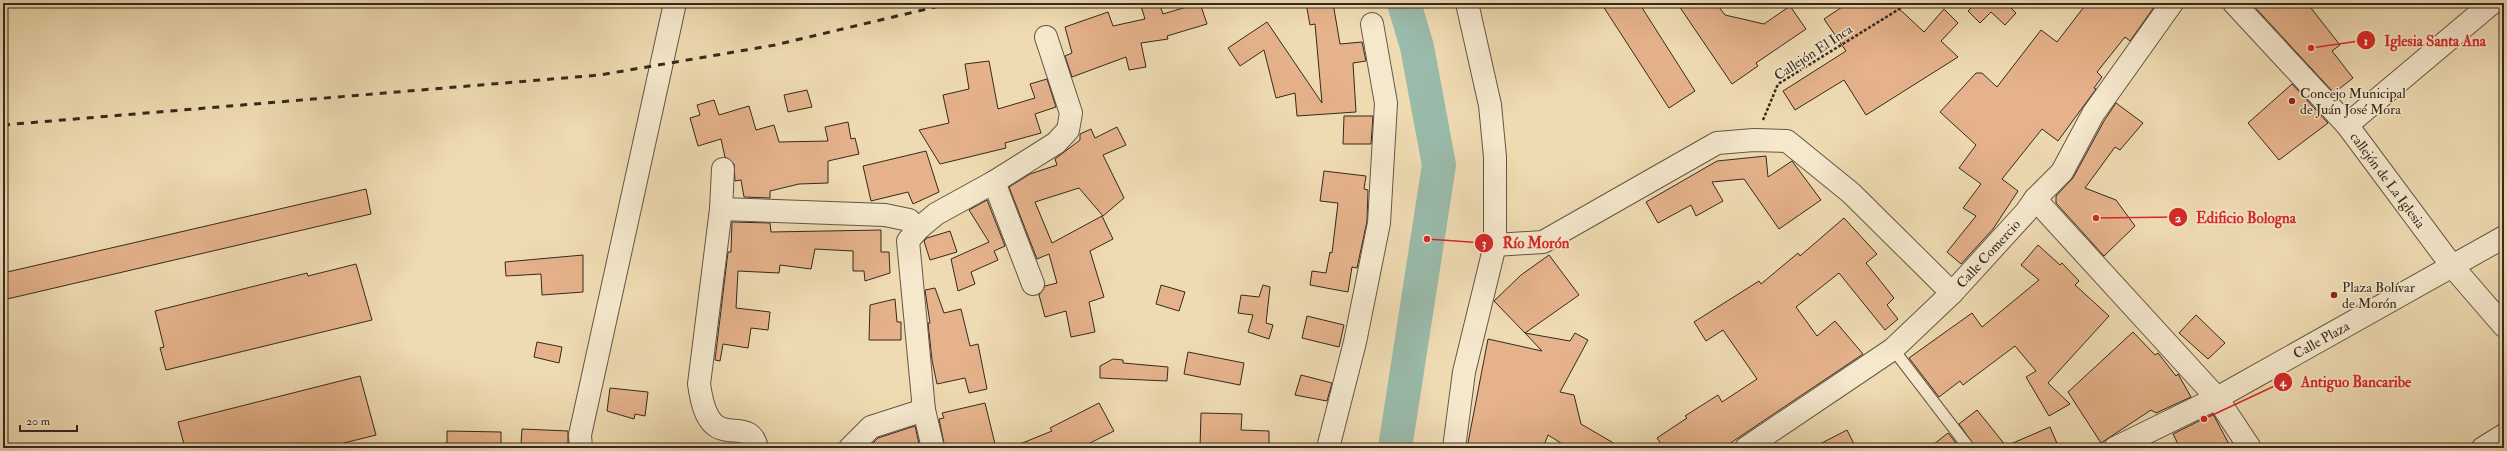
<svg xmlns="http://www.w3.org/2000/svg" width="2507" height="451" viewBox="0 0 2507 451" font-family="'IM FELL Double Pica',serif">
  <rect width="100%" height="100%" fill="#efdbb2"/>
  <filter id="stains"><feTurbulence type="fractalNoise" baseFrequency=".005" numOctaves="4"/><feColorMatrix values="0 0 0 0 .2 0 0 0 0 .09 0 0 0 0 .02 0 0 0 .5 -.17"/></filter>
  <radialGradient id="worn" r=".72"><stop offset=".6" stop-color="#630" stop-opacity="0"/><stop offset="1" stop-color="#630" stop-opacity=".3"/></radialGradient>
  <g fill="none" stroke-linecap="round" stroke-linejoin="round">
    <!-- river -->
    <path stroke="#9abbab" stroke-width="34" d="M 1395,448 L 1439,165 L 1417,47 L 1404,3"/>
  </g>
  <!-- building -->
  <path fill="#e5b28b" stroke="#35291f" d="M 1140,3 L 1159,3 L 1163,14 L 1200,3 L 1207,24 L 1167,36 L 1168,39 L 1141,43 L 1146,67 L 1129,70 L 1126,57 L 1072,77 L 1065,56 L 1072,53 L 1065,27 L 1108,12 L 1113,26 L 1145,19 Z
    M 1306,3 L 1333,3 L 1340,44 L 1362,42 L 1366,61 L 1353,63 L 1356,112 L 1297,116 L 1295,93 L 1276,98 L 1264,50 L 1240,66 L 1228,48 L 1267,22 L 1322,103 L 1315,24 L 1310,25 Z
    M 1601,3 L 1639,3 L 1695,91 L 1669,108 Z
    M 1677,3 L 1716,3 L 1725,15 L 1764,24 L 1790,6 L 1806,29 L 1756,63 L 1758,66 L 1732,84 Z
    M 1848,3 L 1893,3 L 1924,32 L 1944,9 L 1958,23 L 1941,41 L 1958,57 L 1866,115 L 1844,80 L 1795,110 L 1783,91 L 1846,51 L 1824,19 Z
    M 1976,3 L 2006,3 L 2016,13 L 2005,25 L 1991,12 L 1980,23 L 1968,11 Z
    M 2087,3 L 2157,3 L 2130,41 L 2125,37 L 2097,72 L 2102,77 L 2094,88 L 2096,89 L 2058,141 L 2042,129 L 2002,179 L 2018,191 L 1993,229 L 1961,264 L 1947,252 L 1976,216 L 1963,208 L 1981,184 L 1959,168 L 1976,145 L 1940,112 L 1976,73 L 1982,73 L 1997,87 L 2041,30 L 2057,42 Z
    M 2251,3 L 2307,3 L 2340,45 L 2332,51 L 2353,78 L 2334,93 Z
    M 989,61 L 998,109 L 1035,98 L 1030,84 L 1047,79 L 1056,107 L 1035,114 L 1041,133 L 1005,143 L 1006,148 L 940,164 L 919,130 L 949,123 L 943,95 L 969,89 L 965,64 Z
    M 2292,84 L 2328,123 L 2279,160 L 2248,123 Z
    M 807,90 L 812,107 L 788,112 L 784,95 Z
    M 714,100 L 719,115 L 749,106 L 756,130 L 774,125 L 779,142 L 828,141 L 825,127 L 848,122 L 851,139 L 855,138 L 859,154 L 828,161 L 828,183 L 799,184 L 770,191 L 770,198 L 744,197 L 741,180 L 735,181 L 734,164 L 725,157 L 721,139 L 698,146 L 690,118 L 700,115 L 697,105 Z
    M 2116,103 L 2143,123 L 2120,150 L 2115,147 L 2085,188 L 2116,200 L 2135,226 L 2104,256 L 2056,203 L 2056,196 L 2073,178 L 2104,121 Z
    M 1344,116 L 1373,116 L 1371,144 L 1343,144 Z
    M 1117,127 L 1126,145 L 1103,155 L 1124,198 L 1103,216 L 1079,188 L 1035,202 L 1052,243 L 1102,216 L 1113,239 L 1090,251 L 1104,297 L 1089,302 L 1095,332 L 1071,337 L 1066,311 L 1045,317 L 1039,295 L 1045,286 L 1057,283 L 1049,254 L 1037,259 L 1009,187 L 1030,174 L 1057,165 L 1055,159 L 1080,140 L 1080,134 L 1091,129 L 1095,138 Z
    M 926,151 L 939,192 L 913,204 L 908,192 L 871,201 L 863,166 Z
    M 1766,156 L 1768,177 L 1792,161 L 1821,200 L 1779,229 L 1744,179 L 1712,182 L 1723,201 L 1696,216 L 1691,205 L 1658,223 L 1646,202 L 1717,161 Z
    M 1324,171 L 1366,176 L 1364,189 L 1368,190 L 1367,221 L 1357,268 L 1352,267 L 1348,292 L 1310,285 L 1312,271 L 1326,273 L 1330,252 L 1332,253 L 1338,203 L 1320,201 Z
    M 366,189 L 371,214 L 3,300 L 3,273 Z
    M 987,200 L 1005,246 L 994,251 L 998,260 L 971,272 L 975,284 L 958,291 L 951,259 L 989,242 L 969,210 Z
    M 1844,218 L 1877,254 L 1866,263 L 1894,298 L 1887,305 L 1898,319 L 1885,330 L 1839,273 L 1796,307 L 1817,336 L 1835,321 L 1863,354 L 1723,448 L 1664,448 L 1657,438 L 1687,418 L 1685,416 L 1718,395 L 1722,402 L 1757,379 L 1723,330 L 1706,341 L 1694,322 L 1759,281 L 1761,284 L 1798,253 L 1800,256 Z
    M 732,222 L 770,223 L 771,232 L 881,230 L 881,252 L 889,252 L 890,273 L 865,281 L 864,271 L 853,271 L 853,251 L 815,249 L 811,269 L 780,265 L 779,273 L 738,271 L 736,308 L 770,312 L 768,330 L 751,328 L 748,348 L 723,344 L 720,361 L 715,360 L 728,252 L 731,252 Z
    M 950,231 L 957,252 L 930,260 L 924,241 L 927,238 Z
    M 2038,245 L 2060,265 L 2062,263 L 2079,281 L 2075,285 L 2109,316 L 2048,383 L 2070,404 L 2049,416 L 2026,377 L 2036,371 L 2015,346 L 1963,385 L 1960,381 L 1939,397 L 1909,358 L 1972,313 L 1982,327 L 2039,280 L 2021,265 Z
    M 583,255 L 583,292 L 542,295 L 541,274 L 506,276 L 505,262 Z
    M 1549,255 L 1579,295 L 1525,333 L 1494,301 L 1521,275 Z
    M 356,264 L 372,320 L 166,370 L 160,348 L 164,347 L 155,311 L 307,273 L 308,276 Z
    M 1161,285 L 1185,292 L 1179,311 L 1156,304 Z
    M 1263,285 L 1270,287 L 1266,323 L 1273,325 L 1269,339 L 1248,332 L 1253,315 L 1238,313 L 1241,295 L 1259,297 Z
    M 935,288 L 944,313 L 961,309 L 970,346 L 978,344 L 987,389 L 969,393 L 965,378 L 937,384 L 932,360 L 928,323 L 930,323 L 925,290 Z
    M 895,299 L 897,322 L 901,322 L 901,340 L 869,340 L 870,305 Z
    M 2196,315 L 2225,343 L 2208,359 L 2179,333 Z
    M 1307,316 L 1344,325 L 1339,347 L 1302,338 Z
    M 2133,332 L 2155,355 L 2158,353 L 2176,376 L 2178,374 L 2191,397 L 2156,413 L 2151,410 L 2101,443 L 2068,392 Z
    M 1525,333 L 1570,341 L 1575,333 L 1588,340 L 1560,392 L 1574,395 L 1581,424 L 1622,448 L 1569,448 L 1548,435 L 1543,448 L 1467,448 L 1488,339 L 1542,351 Z
    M 537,342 L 562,347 L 559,363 L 534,357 Z
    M 1188,352 L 1244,363 L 1240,385 L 1184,374 Z
    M 1113,359 L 1123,360 L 1123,363 L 1168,367 L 1167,381 L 1100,378 L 1100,366 Z
    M 1301,375 L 1332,383 L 1327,401 L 1295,395 Z
    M 360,376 L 376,435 L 324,448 L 185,448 L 178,422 Z
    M 610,388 L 648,392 L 645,416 L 635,414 L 634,419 L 607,411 Z
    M 985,403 L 996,448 L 945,448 L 939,419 L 944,418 L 942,413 Z
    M 1099,403 L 1114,431 L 1080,448 L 1010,448 L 1052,431 L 1050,428 Z
    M 1977,410 L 2006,446 L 2050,427 L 2059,448 L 1976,448 L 1959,424 Z
    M 1201,413 L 1242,414 L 1241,430 L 1269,431 L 1269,448 L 1200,448 Z
    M 2213,414 L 2231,448 L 2180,448 L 2173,434 Z
    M 915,426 L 919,444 L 902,448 L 868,448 L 878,438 Z
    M 522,429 L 568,431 L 568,445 L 521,444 Z
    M 1847,430 L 1856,448 L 1812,448 Z
    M 447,431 L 501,432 L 501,448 L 447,448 Z
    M 1948,433 L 1960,448 L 1929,448 Z"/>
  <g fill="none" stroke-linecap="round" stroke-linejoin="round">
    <defs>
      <path id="lane" d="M 1893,349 L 1969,448"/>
      <g id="street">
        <path id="s1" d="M 2234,3 L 2347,125 L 2452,266 L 2504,326"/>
        <path d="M 2347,125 L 2492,3"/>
        <path d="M 723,169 L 721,209 L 699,384 C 701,398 705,425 723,429 C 737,433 752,426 757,448"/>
        <path d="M 994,182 L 1033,284"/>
        <path d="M 2035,199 L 2217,398 L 2250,448"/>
        <path d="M 721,209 L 885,215 L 909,220 L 918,229"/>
        <path d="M 1495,245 L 1543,242 L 1717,143 L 1754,140 L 1787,141 L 1851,193 L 1952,293"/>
        <path d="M 581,448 L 580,435 L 675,3"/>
        <path d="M 850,448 L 871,427 L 924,410"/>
        <path d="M 933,448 L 924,410 L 908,241 L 918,229 L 936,214 L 994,182 L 1056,143 L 1068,130 L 1071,113 L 1046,37"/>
        <path d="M 1328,448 L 1355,342 L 1379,223 L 1386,103 L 1372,24"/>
        <path d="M 1454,448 L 1464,372 L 1495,245 L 1495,157 L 1490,105 L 1467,3"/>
        <path id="s2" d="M 1746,448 L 1893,349 L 1952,293 L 2026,212 L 2035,199 L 2062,172 L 2093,114 L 2172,3"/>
        <path id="s3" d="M 2115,448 L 2217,398 L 2504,237"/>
        <path d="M 2483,448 L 2504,435"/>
      </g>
    </defs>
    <!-- lane casing -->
    <use href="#lane" stroke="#645644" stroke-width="13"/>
    <!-- street casing -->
    <use href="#street" stroke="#645644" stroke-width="24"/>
    <!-- path -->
    <path stroke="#35291f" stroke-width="2.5" stroke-dasharray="3 2" stroke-linecap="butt" d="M 1763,120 L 1778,84 L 1909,3"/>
    <!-- lane -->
    <use href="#lane" stroke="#f5e8cd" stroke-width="11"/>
    <!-- street -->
    <use href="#street" stroke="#f5e8cd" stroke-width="22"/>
    <!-- rail -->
    <path stroke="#35291f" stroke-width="3" stroke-dasharray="7 7" stroke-linecap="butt" d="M 3,125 L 600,75 L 775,45 L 952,3"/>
  </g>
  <!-- markers -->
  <g fill="#8f2418" stroke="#f5e8cd" stroke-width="1.5">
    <circle cx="2292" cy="101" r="4"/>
    <circle cx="2334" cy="295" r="4"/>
  </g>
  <g text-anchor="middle" stroke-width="3" stroke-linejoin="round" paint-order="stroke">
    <!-- street labels -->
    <g font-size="14" fill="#35291f" stroke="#f5e8cd">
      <text transform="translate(1813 52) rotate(-33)" y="5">Callejón El Inca</text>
      <text dy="5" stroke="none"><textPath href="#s1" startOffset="235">callejón de La Iglesia</textPath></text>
      <text dy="5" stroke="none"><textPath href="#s2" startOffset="312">Calle Comercio</textPath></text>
      <text dy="5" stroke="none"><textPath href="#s3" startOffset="233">Calle Plaza</textPath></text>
    </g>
    <!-- poi labels -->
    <g font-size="14" fill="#35291f" stroke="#f5e8cd" text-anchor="start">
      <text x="2300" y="98">Concejo Municipal<tspan x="2300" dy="16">de Juán José Mora</tspan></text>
      <text x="2342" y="292">Plaza Bolívar<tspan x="2342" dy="16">de Morón</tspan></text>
    </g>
  </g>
  <!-- callouts -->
  <path fill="none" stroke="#d62828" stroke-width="1.5" d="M2311 48L2366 40M2096 218L2178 217M1427 239L1484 243M2204 419L2283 382"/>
  <g fill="#d62828" stroke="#f5e8cd" stroke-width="1.5">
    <circle cx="2311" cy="48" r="4"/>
    <circle cx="2096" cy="218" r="4"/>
    <circle cx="1427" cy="239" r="4"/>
    <circle cx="2204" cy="419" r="4"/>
    <circle cx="2366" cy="40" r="10"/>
    <circle cx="2178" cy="217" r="10"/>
    <circle cx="1484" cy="243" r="10"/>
    <circle cx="2283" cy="382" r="10"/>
  </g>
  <g font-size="12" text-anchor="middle" font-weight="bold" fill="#fff">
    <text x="2366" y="45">1</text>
    <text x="2178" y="222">2</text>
    <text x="1484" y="247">3</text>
    <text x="2283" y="386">4</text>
  </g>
  <g font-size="15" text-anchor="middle" font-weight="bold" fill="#d62828" stroke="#f5e8cd" stroke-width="3" stroke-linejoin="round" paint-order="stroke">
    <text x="2435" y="46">Iglesia Santa Ana</text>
    <text x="2246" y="223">Edificio Bologna</text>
    <text x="1536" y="248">Río Morón</text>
    <text x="2356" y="387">Antiguo Bancaribe</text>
  </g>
  <!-- margin -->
  <rect width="2507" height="451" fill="none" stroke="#efdbb2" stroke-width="16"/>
  <rect x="4" y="4" width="2499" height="443" fill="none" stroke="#35291f" stroke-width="2"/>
  <rect x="8" y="8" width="2491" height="435" fill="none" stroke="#35291f"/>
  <!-- scale -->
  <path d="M20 425v6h57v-6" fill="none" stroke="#35291f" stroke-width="2"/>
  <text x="26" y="425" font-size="12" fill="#35291f" stroke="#f5e8cd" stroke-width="3" paint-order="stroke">20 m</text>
  <rect width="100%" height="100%" filter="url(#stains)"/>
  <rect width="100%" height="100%" fill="url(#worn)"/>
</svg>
